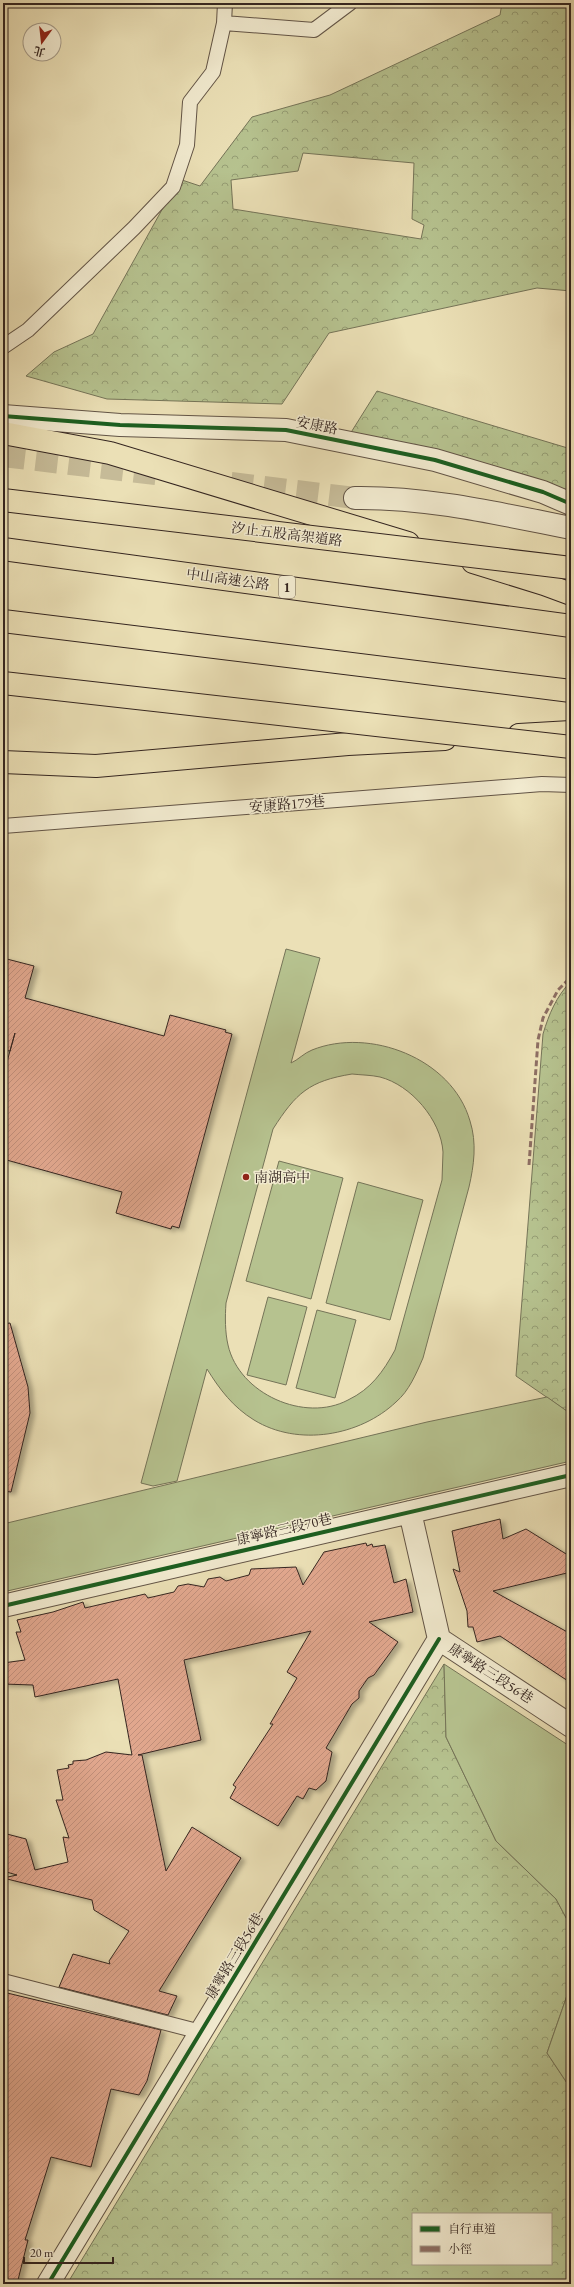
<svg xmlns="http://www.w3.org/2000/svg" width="574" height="2287" viewBox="0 0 574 2287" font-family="'EB Garamond','Noto Serif TC',serif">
  <defs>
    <pattern id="forest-crowns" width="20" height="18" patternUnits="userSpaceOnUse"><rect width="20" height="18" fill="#b6c28f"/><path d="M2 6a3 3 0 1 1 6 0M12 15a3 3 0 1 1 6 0" fill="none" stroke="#959d74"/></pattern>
    <pattern id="building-hatch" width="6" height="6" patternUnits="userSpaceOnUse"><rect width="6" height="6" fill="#e2a88f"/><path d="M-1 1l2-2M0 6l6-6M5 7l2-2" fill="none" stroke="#c2907b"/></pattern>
    <filter id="shadow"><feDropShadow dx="4.5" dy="2.5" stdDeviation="2" flood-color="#0004"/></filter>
  </defs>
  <rect width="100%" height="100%" fill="#ebe0b6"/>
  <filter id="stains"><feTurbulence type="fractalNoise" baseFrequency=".005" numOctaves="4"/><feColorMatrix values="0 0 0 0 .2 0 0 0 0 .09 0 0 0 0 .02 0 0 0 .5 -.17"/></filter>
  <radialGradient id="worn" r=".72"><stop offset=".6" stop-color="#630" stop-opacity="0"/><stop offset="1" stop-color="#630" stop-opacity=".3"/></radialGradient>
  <!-- forest -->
  <path fill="url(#forest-crowns)" stroke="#757458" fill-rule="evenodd" d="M 502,3 L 571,3 L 571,291 L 537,288 L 329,333 L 282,404 L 107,399 L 26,376 L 54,352 L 93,334 L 179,179 L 200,186 L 252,117 L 330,95 L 500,15 ZM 303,153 L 414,163 L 412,219 L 424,225 L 421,239 L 233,209 L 231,180 L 298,171 Z
    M 377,391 L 571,449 L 571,497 L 350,434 Z
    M 571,981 L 571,1414 L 516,1376 L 543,1034 C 549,1014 556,997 571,981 Z
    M 444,1664 L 446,1737 L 496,1841 L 556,1899 L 571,1927 L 571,1984 L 547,2053 L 571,2089 L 571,2284 L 67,2284 ZM 413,2214 L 551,2214 L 551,2264 L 413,2264 Z"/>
  <!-- green -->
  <path fill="#b6c28f" stroke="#757458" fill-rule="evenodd" d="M 286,949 L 320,958 L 291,1063 C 298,1060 304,1053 312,1050 C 369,1027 452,1058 470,1121 C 477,1143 474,1165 469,1187 L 423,1358 C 416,1374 409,1391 396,1402 C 360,1436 298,1447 254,1420 C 233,1407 220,1390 207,1369 L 177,1481 L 153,1486 L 141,1483 ZM 352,1074 C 361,1075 371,1075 380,1077 C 411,1085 441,1120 443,1152 C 443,1161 442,1171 442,1180 L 395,1350 C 383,1372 371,1389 348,1400 C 305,1423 239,1394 228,1345 C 225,1332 225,1317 226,1303 L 273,1129 C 296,1093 309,1081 352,1074 Z
    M 279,1161 L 343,1178 L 311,1299 L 246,1281 Z
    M 358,1182 L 423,1200 L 390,1320 L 326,1303 Z
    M 268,1297 L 307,1307 L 286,1385 L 247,1375 Z
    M 317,1310 L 356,1320 L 335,1398 L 296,1388 Z
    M 547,1397 L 571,1414 L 571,1461 L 3,1592 L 3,1524 L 427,1422 Z
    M 444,1664 L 571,1747 L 571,1927 L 556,1899 L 496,1841 L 446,1737 Z
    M 571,1984 L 571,2089 L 547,2053 Z"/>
  <!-- building -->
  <path fill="url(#building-hatch)" stroke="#342520" filter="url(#shadow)" d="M 3,958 L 34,966 L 25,998 L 164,1036 L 170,1015 L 226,1030 L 225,1032 L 232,1034 L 179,1228 L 172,1226 L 171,1229 L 116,1213 L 122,1192 L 3,1159 L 3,1076 L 15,1033 L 10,1051 L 3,1050 Z
    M 10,1323 L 28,1387 L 30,1413 L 11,1492 L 3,1491 L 3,1324 Z
    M 500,1519 L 503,1539 L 526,1529 L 571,1557 L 571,1572 L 493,1591 L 571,1634 L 571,1683 L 500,1636 L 477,1642 L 473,1627 L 468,1627 L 467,1611 L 453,1569 L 460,1572 L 452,1531 Z
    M 366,1543 L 367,1546 L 372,1544 L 373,1547 L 385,1545 L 394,1583 L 406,1579 L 413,1612 L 369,1622 L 398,1642 L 374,1675 L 368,1678 L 359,1691 L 359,1698 L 352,1704 L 326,1748 L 332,1752 L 326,1781 L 316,1790 L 309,1788 L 303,1799 L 297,1796 L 278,1826 L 230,1798 L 236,1787 L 233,1785 L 273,1724 L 270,1724 L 297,1678 L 287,1672 L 311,1631 L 184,1660 L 201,1740 L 138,1755 L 142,1755 L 166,1871 L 192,1827 L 241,1858 L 159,1991 L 177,1996 L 168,2015 L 59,1987 L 73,1954 L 110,1964 L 109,1961 L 129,1931 L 94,1910 L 92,1900 L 3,1878 L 17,1875 L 3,1871 L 3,1833 L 26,1839 L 35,1870 L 68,1862 L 63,1837 L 69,1838 L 56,1800 L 63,1800 L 57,1770 L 69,1768 L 68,1765 L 73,1764 L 73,1761 L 86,1760 L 106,1752 L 132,1755 L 118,1679 L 35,1697 L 33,1685 L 3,1684 L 3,1663 L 25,1660 L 16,1632 L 21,1632 L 17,1620 L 53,1612 L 83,1602 L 85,1608 L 145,1594 L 148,1598 L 174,1592 L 178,1586 L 188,1584 L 204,1587 L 208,1579 L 220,1577 L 226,1581 L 249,1575 L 251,1569 L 296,1567 L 303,1585 L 324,1552 Z
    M 3,1992 L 161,2030 L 147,2081 L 139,2095 L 111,2089 L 91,2167 L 51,2157 L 25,2240 L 28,2240 L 17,2284 L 3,2284 Z"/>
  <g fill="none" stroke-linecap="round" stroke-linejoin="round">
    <!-- minor-tunnel -->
    <path stroke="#c6bb98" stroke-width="22" stroke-dasharray="22 11" stroke-linecap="butt" d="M 3,456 L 163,475
      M 231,483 L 355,498"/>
    <defs>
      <path id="service" d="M 224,23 L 314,30 L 350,3
        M 3,347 L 28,330 L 134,228 L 173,187 L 187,145 L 190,102 L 213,72 L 224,23 L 225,3
        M 3,826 L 542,784 L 571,785
        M 3,1981 L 201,2032"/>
      <path id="minor" d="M 3,416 L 120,425 L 286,430 L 435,460 L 543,492 L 571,504
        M 355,498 C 427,497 500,514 571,528
        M 410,1512 L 439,1639
        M 3,1606 L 571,1475
        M 439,1639 L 571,1726
        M 48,2284 L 439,1639"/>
      <path id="motorway" d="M 3,433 L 110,453 L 408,543
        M 3,549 L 571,626
        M 473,562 L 544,584 L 571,594
        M 3,621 L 571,691
        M 519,735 L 571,732
        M 3,762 L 96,766 L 348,744 L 445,739"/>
    </defs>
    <!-- service casing -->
    <use href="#service" stroke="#625446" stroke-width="16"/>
    <!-- minor casing -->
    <use href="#minor" stroke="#625446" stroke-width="24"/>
    <!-- motorway casing -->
    <use href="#motorway" stroke="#342520" stroke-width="24"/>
    <!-- service -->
    <use href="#service" stroke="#f2ebd0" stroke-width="14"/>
    <!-- minor -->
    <use href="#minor" stroke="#f2ebd0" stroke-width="22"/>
    <!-- motorway -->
    <use href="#motorway" stroke="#ebe0b6" stroke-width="22"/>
    <defs>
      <path id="motorway-bridge" d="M 3,500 L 571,568
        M 3,683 L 571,747"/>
    </defs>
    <!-- motorway-bridge casing -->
    <use href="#motorway-bridge" stroke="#342520" stroke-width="24" stroke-linecap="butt"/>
    <!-- motorway-bridge -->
    <use href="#motorway-bridge" stroke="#ebe0b6" stroke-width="22"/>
    <!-- quiet -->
    <path stroke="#8d6e63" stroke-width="3" stroke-dasharray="6 3" stroke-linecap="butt" d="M 529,1165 L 538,1040 L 543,1018 L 558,990 L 571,977"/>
    <defs>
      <path id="cycleway" d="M 3,416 L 120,425 L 286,430 L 435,460 L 543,492 L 571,504
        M 3,1606 L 571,1475
        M 48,2284 L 439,1639"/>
    </defs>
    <!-- cycleway casing -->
    <use href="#cycleway" stroke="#f2ebd0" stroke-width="6"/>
    <!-- cycleway -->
    <use href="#cycleway" stroke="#1b5e20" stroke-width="4"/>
  </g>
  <!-- markers -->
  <circle fill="#8f2418" stroke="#f2ebd0" stroke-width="1.5" cx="246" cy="1177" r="4"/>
  <g text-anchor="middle" stroke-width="3" stroke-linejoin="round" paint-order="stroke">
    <!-- shield labels -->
    <rect fill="#f2ebd0" stroke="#6d6055" stroke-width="1" x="279" y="576" width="16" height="22" rx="3"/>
    <g font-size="13" font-weight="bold" fill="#342520">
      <text x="287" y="592">1</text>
    </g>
    <!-- street labels -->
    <g font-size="14" fill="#342520" stroke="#f2ebd0">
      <text transform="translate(317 425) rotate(11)" y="5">安康路</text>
      <text transform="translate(287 534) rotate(7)" y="5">汐止五股高架道路</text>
      <text transform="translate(228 579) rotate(8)" y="5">中山高速公路</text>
      <text transform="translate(287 804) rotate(-5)" y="5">安康路179巷</text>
      <text transform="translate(284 1529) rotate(-13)" y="5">康寧路三段70巷</text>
      <text transform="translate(491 1673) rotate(33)" y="5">康寧路三段56巷</text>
      <text transform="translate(234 1956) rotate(-59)" y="5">康寧路三段56巷</text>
    </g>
    <!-- poi labels -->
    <g font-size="14" fill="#342520" stroke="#f2ebd0" text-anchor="start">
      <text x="254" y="1182">南湖高中</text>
    </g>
  </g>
  <!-- margin -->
  <rect width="574" height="2287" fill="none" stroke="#ebe0b6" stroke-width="16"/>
  <rect x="4" y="4" width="566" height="2279" fill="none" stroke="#342520" stroke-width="2"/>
  <rect x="8" y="8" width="558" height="2271" fill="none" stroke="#342520"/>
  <!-- legend -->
  <rect x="412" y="2213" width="140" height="52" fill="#f2ebd0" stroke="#a69c8a"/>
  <rect x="420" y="2226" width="20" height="6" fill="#1b5e20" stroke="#a69c8a"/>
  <text x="448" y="2233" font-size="12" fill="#342520">自行車道</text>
  <rect x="420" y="2246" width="20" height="6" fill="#8d6e63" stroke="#a69c8a"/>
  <text x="448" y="2253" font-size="12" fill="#342520">小徑</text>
  <!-- north arrow -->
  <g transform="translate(42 42) rotate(195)"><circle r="19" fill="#f2ebd0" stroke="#a69c8a"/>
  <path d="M0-3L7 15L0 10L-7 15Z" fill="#8f2418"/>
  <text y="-6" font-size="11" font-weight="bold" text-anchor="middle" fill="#342520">北</text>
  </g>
  <!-- scale -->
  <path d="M24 2257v6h89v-6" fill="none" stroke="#342520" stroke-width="2"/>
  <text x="30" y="2257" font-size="12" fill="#342520" stroke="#f2ebd0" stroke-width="3" paint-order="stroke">20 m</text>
  <rect width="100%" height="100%" filter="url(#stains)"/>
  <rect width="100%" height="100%" fill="url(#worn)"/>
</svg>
